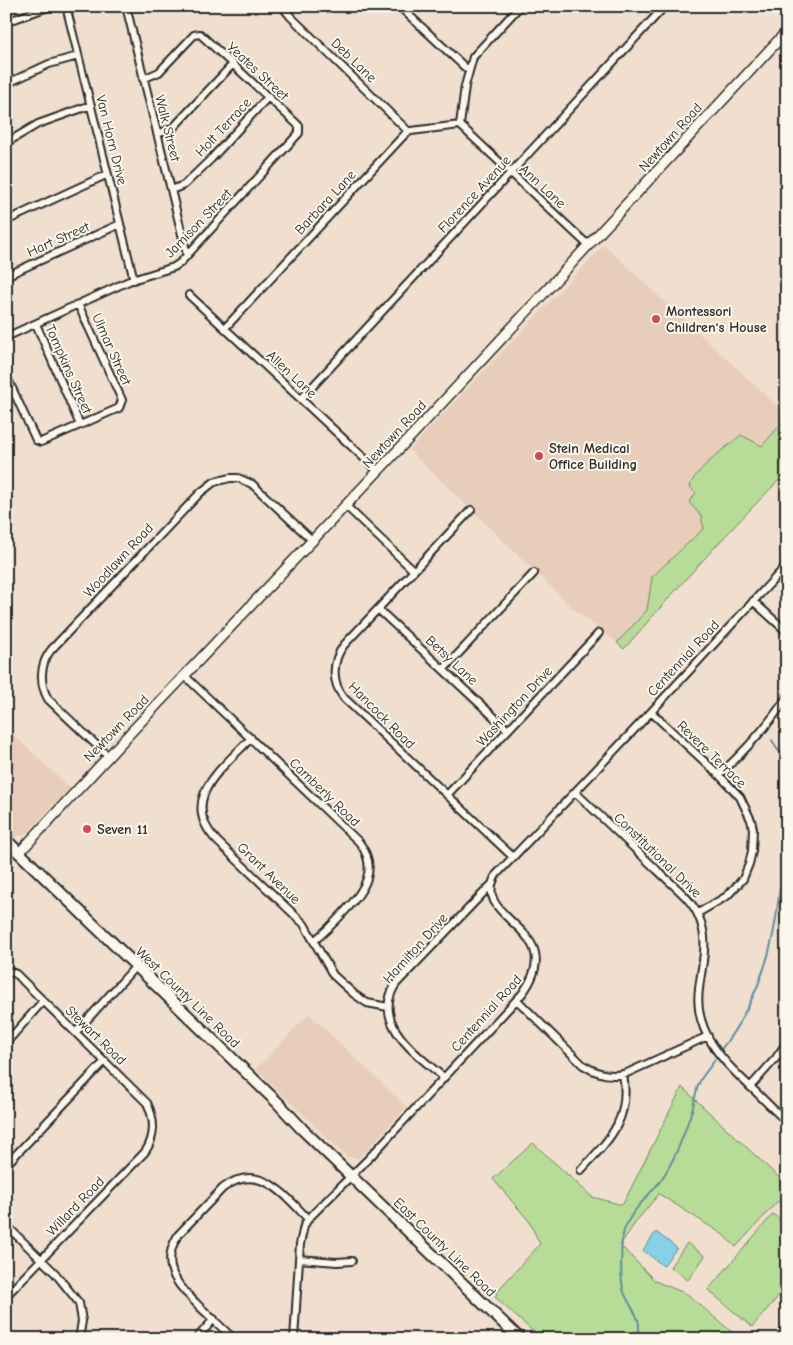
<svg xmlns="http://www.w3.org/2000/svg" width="793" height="1345" viewBox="0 0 793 1345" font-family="'Comic Neue',sans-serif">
  <rect width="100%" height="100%" fill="#f0decf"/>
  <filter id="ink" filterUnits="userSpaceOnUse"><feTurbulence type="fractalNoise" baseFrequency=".02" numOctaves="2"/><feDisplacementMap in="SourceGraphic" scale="10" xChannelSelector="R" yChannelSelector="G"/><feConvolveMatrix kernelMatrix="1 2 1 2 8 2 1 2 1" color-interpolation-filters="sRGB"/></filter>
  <g filter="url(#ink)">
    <!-- built -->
    <path fill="#e8cdbb" d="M 604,245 L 787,415 L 762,447 L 741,435 L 717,455 L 691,481 L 696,493 L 689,502 L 703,517 L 702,522 L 705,528 L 652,577 L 647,610 L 617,643 L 575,610 L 409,450 Z
      M 6,728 L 70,788 L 25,835 L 12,837 L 6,830 Z
      M 309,1014 L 407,1107 L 359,1158 L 347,1157 L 256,1069 Z"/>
    <!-- green -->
    <path fill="#b7dc97" stroke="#718461" d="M 787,417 L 787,472 C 730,529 677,588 624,649 L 617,643 L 647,610 L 652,577 L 704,528 L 702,522 L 702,517 L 689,502 L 696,493 L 690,487 C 692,472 729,445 741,435 L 762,446 Z
      M 682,1087 L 787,1185 L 787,1201 L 777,1202 L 736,1247 L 722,1234 L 659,1194 L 638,1219 L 620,1245 L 655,1281 L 687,1294 L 740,1339 L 541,1339 L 495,1297 L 501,1287 L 540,1244 L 529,1221 L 493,1179 L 533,1143 L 592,1197 L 619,1204 L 623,1204 Z
      M 773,1214 L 787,1226 L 787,1286 L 752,1327 L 708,1290 Z
      M 687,1243 L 705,1256 L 688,1280 L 670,1267 Z"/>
    <!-- water -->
    <path fill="#87d1e8" stroke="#628f9c" d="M 656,1232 L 677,1248 L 663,1266 L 643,1250 Z"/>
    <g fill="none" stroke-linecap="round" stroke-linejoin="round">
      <!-- stream -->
      <path stroke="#628f9c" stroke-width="2" d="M 772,740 L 777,749 L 787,758
        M 720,1051 C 750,1012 769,966 776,918 C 779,898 780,878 787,858
        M 637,1339 C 645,1316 628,1308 623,1289 C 620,1274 621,1256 622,1240 C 625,1214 647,1199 661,1180 C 676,1158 685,1132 693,1107 C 695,1098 696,1089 700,1081 C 704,1073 711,1067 715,1059"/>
      <defs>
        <path id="street" d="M 66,6 L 134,280
          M 126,6 L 187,255
          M 282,6 L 291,17 L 408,131
          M 399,6 L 469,71
          M 6,22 L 51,6
          M 6,84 L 49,64 L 78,56
          M 460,125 L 588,245
          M 460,125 L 465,86 L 473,57 L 520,6
          M 157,134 L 172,129 L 233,64
          M 6,143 L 38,124 L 91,105
          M 171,190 L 184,185 L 211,159 L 268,97
          M 6,221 L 108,174
          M 6,276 L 120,224
          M 189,295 L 378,471
          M 36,324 L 80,425
          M 225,328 L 406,133 L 411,131 L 460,125
          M 6,337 L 129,281 L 174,267 L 180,263 L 299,133 L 299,126 L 297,124 L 200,34 L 194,35 L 159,72 L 143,79
          M 6,375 L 36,440 L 41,442 L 119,408 L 122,400 L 78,304
          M 301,399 L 665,6
          M 346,506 L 413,570
          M 471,510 L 344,645 C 332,661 331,682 344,698 L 513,857
          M 753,601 L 787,632
          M 378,609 L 508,730
          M 444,669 L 534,573
          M 185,676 L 359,842 C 379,868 365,890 345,911 C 335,922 325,932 314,941
          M 651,712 L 719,775 L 740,797 L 751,820 L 753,829 L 752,851 L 749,864 L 743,879 L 727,896 L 698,913
          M 251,738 C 223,768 177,799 217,841 L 304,924 L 333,975 L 354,994 L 367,1003 L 388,1007
          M 108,756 L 48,699 C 39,683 40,664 51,650 L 200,493 L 214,482 L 230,478 L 238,478 L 252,484 L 313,541
          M 719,775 C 745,751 768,726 787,697
          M 575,792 C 602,818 630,844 657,870 C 671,884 690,897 698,915 C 710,940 702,962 699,989 C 693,1035 727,1065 757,1093 C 767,1103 777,1113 787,1122
          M 447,795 L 599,633
          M 6,970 L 16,974 L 147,1103 C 155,1120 156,1136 145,1152 L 6,1296
          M 517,1000 L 583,1065 C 597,1074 611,1078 627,1073 L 708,1036
          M 76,1032 L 136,966
          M 6,1043 L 43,1001
          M 443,1077 C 418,1055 370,1023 396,984 L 491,885
          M 750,1087 L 776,1058 L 787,1042
          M 6,1165 L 105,1061
          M 581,1170 C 610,1139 631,1119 623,1074
          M 6,1225 L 55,1273 L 79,1303 L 82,1321 L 79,1339
          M 299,1259 L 337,1262 L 352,1261
          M 196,1339 L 214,1319
          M 234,1339 C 223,1329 213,1319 202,1309 C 179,1286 158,1268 178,1235 L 223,1188 C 259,1161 285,1195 308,1219
          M 294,1339 L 300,1244 L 304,1226 L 308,1219 L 370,1157 L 522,994 C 572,927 469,922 496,875 L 651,712 L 787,565"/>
        <path id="secondary" d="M 19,853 L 133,730 L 416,431 L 787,31"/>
        <path id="primary" d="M 6,840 L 278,1103 L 302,1129 L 520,1339"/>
      </defs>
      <!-- street casing -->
      <use href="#street" stroke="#2b2b2b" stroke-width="10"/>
      <!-- secondary casing -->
      <use href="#secondary" stroke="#2b2b2b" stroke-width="12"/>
      <!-- primary casing -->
      <use href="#primary" stroke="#2b2b2b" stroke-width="14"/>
      <!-- street -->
      <use href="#street" stroke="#fbf7ec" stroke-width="6"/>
      <!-- secondary -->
      <use href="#secondary" stroke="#fbf7ec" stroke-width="9"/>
      <!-- primary -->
      <use href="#primary" stroke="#fbf7ec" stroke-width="10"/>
    </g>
  </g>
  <!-- markers -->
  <g fill="#d1495b" stroke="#fbf7ec" stroke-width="2">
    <circle cx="656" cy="319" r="5"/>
    <circle cx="539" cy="456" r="5"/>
    <circle cx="87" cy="829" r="5"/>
  </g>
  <g text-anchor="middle" stroke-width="4" stroke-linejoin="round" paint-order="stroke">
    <!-- street labels -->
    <g font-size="14" fill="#2b2b2b" stroke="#fbf7ec">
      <text transform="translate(354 60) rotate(44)" y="5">Deb Lane</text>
      <text transform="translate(258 71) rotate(43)" y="5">Yeates Street</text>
      <text transform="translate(223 127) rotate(-47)" y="5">Holt Terrace</text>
      <text transform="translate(168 128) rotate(76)" y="5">Walk Street</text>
      <text transform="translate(670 137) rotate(-48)" y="5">Newtown Road</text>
      <text transform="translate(112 140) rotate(76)" y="5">Van Horn Drive</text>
      <text transform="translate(543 186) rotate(43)" y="5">Ann Lane</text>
      <text transform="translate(474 194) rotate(-47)" y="5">Florence Avenue</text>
      <text transform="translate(325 202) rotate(-47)" y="5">Barbara Lane</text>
      <text transform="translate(198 223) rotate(-46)" y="5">Jamison Street</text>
      <text transform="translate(58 239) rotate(-24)" y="5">Hart Street</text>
      <text transform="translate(112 349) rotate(66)" y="5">Ulmar Street</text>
      <text transform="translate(69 369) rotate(66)" y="5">Tompkins Street</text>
      <text transform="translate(292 374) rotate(43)" y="5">Allen Lane</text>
      <text transform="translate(394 434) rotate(-47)" y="5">Newtown Road</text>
      <text transform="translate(118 560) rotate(-47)" y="5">Woodlawn Road</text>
      <text transform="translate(683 658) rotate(-47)" y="5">Centennial Road</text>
      <text transform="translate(452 660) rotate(43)" y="5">Betsy Lane</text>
      <text transform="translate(514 706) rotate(-47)" y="5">Washington Drive</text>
      <text transform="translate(382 715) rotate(45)" y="5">Hancock Road</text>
      <text transform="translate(116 728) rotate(-46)" y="5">Newtown Road</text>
      <text transform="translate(712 754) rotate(44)" y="5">Revere Terrace</text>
      <text transform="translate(325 792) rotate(44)" y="5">Camberly Road</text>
      <text transform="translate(658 855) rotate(44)" y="5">Constitutional Drive</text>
      <text transform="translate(269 873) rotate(44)" y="5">Grant Avenue</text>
      <text transform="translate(415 948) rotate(-48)" y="5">Hamilton Drive</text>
      <text transform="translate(188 997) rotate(44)" y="5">West County Line Road</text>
      <text transform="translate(486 1013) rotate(-48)" y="5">Centennial Road</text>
      <text transform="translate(96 1035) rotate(44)" y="5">Stewart Road</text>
      <text transform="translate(75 1206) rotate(-46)" y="5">Willard Road</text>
      <text transform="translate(445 1247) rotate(44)" y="5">East County Line Road</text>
    </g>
    <!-- poi labels -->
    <g font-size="14" font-weight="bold" fill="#2b2b2b" stroke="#fbf7ec" text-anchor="start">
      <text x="666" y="316">Montessori<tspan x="666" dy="16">Children's House</tspan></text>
      <text x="549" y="453">Stein Medical<tspan x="549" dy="16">Office Building</tspan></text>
      <text x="97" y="834">Seven 11</text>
    </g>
  </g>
  <!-- margin -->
  <rect width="793" height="1345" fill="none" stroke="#fbf7ec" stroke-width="25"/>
  <rect x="12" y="12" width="768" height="1320" fill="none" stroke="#2b2b2b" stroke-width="2" filter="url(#ink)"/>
</svg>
